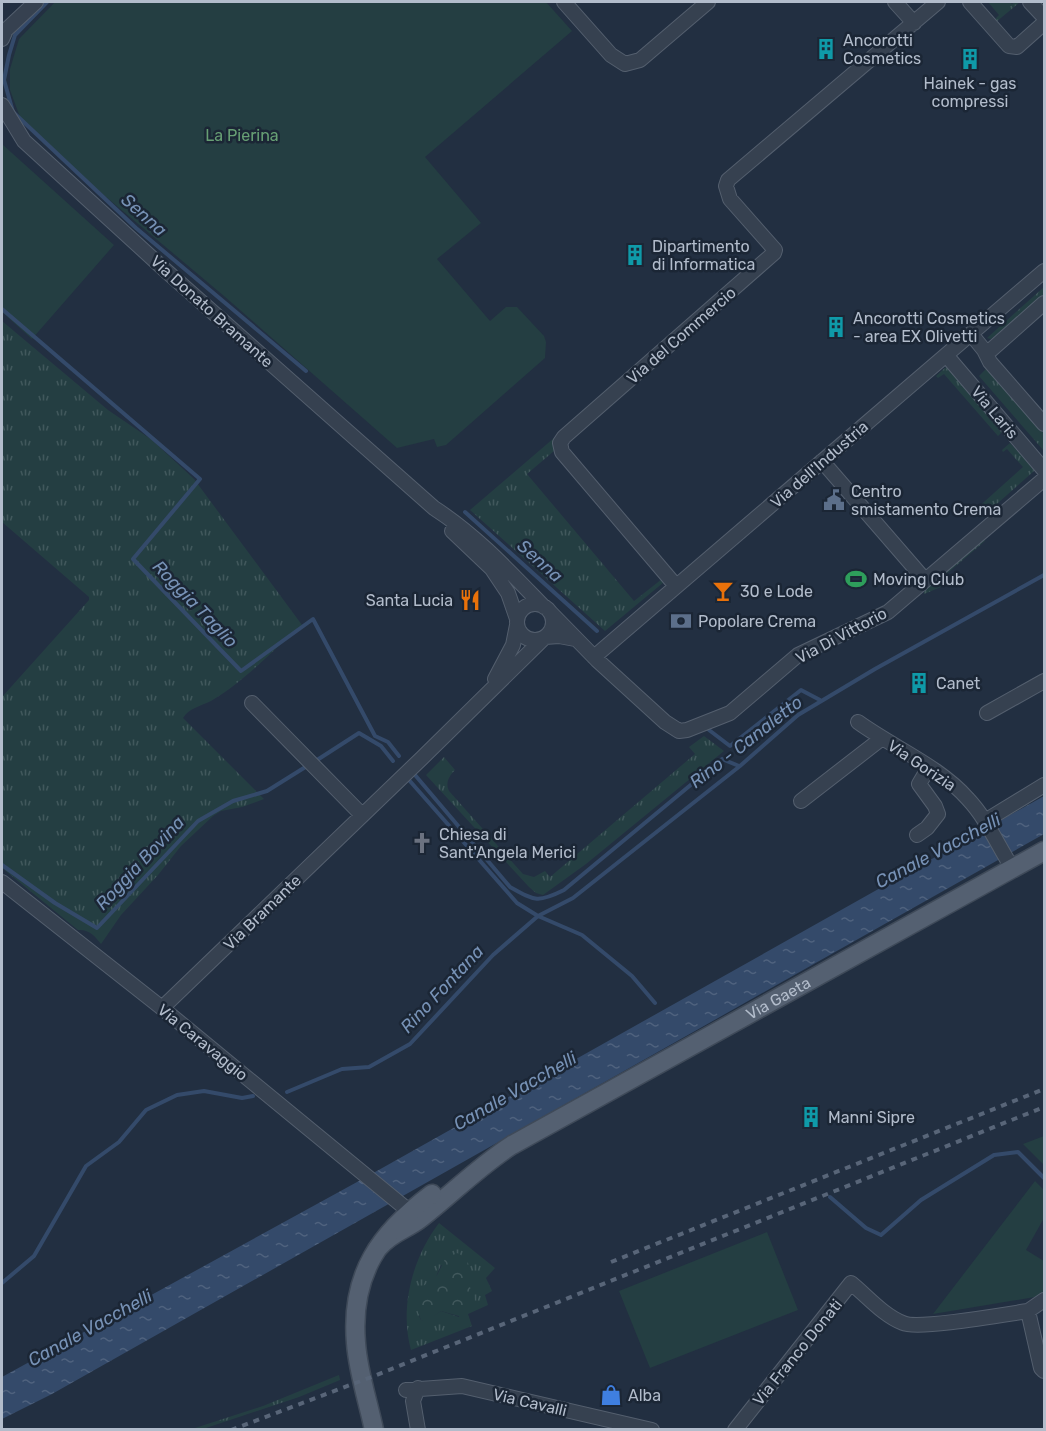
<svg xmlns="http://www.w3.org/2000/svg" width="1046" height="1431" viewBox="0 0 1046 1431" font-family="Rubik,sans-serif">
  <defs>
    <pattern id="grass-tufts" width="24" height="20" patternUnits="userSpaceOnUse" patternTransform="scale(1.5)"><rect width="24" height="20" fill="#243e42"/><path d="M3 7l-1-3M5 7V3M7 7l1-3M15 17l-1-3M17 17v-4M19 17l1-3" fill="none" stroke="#41585c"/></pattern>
    <pattern id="forest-crowns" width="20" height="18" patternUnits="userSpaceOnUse" patternTransform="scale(1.5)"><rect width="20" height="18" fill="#243e42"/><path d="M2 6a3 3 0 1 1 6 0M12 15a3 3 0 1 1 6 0" fill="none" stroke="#41585c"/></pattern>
    <pattern id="water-ripples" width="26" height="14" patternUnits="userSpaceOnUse" patternTransform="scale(1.5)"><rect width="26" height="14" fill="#344a6a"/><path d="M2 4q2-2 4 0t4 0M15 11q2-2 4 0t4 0" fill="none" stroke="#4f627e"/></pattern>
  </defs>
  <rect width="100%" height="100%" fill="#222f41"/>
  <!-- grass -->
  <path fill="url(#grass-tufts)" fill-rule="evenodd" d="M 988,2 L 1009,2 L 1012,4 L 1015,2 L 1020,2 L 996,22 L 994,20 L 999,15 Z
    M 1044,287 L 1044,294 L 991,339 L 987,338 Z
    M 2,321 L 108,410 L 152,440 L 194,479 L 302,625 C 273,650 245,681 211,701 C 201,706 189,708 183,718 L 264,799 L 242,807 L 221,811 L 213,816 L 181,846 L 158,875 L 121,915 L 101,944 C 95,936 89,929 78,930 L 2,868 L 2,697 L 89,600 L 89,597 L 2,522 Z
    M 946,367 L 1002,432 L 998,436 L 944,374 L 938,378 L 936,376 Z
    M 987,368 L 1044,434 L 1044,451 L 979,376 Z
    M 554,438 L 554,451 L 527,474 L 634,601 L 662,579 L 664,582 L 605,631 L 470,510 Z
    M 1010,443 L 1033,468 L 1034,471 L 981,518 L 975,510 L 1023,467 L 1007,449 L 1003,452 L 1002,450 Z
    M 983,539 L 985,541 L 943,577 L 948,584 L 924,594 L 924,589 Z
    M 704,736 L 724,751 L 586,864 L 543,895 L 536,893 L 529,887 L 426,775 L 444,757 L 455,770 C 449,776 445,783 449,791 L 523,874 L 534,877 L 545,871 L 550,877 L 695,754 L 689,747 Z
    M 439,1223 L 495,1268 L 486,1278 L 492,1291 L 485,1295 L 488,1305 L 468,1314 L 472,1326 L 411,1350 C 399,1307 413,1257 439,1223 ZM 441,1265 L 466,1280 L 459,1317 L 441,1311 L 426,1321 L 421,1320 L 419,1316 Z
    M 339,1375 L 340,1380 L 299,1397 L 203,1429 L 192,1429 L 263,1406 Z"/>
  <!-- forest -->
  <path fill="url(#forest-crowns)" d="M 457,1253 C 467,1257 469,1263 471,1274 L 466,1280 L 466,1284 L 474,1291 L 475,1304 L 462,1317 L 441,1311 L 426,1322 L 421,1320 L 416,1307 L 420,1289 L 437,1275 L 445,1259 Z"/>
  <!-- park -->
  <path fill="#243e42" d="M 55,2 L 546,2 L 572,31 L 425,157 L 481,223 L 437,259 L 490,321 L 506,307 L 517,307 L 544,336 L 546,342 L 545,358 L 446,445 L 437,447 L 434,439 L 397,448 L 224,296 L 56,155 L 20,117 L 10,90 L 10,69 L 19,39 Z
    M 2,144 L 114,245 L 32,339 L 2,312 Z
    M 1044,1136 L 1044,1165 L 1023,1144 Z
    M 1035,1181 L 1044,1190 L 1044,1218 L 1026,1250 L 1044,1261 L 1044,1291 L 1035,1297 L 933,1314 Z
    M 767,1232 L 798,1310 L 650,1368 L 619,1291 Z"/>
  <!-- water -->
  <path fill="url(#water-ripples)" d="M 1044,796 L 1044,834 L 52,1394 L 2,1419 L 2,1377 L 368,1176 Z"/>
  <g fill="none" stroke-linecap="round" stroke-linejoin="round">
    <!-- stream -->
    <path stroke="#344a6a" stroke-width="4" d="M 47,2 L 15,35 L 9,55 L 4,80 L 13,112 L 136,228 L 306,371
      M 2,309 L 200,479 L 133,559 L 241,671 L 313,619 L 375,736 L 388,742 L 399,756
      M 465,512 L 597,631
      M 709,730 L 730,746 L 801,690 L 820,700
      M 314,762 L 359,733 L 381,746 L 393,761
      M 415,775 L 510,887 C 535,901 538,903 564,890 L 722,759 L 739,766
      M 409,780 L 517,903 L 538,916 L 582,935 L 632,976 L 655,1003
      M 2,865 L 55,903 L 97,928 L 198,821 L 233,801 L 267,791 L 307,766
      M 287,1092 L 342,1069 L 369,1067 L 410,1044 L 493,955 L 538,916 L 573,898 L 740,766 L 798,715 L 875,669 L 1044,575
      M 830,1197 L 866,1228 L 881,1235 L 921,1200 L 994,1155 L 1018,1152 L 1044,1178
      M 2,1283 L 34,1256 L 86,1166 L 119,1142 L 146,1110 L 177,1095 L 204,1091 L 242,1098 L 253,1096"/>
    <defs>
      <path id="minor" d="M 564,2 L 611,55 L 625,64 L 640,60 L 708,2
        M 895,2 L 914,23
        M 970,2 L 1009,46 L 1017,47 L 1044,23
        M 1030,2 L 1044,17
        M 2,39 L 6,30 L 36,2
        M 2,105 L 24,141 L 164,269 L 434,508 C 476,535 510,572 544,607
        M 971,334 L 984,350 L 990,362 L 1044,424
        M 984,350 L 991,350 L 1044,303
        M 946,355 L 1044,470
        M 822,461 L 925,580
        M 452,531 L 492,569 L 508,593 L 517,619
        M 676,586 L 562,452 L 560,443 L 564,437 L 774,253 L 775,250 L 730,199 L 726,186 L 728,180 L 938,2
        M517 622a18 18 0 1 1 36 0a18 18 0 1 1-36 0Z
        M 549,611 L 597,660 L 665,722 L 679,731 L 687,730 L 730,713 L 798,655 L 888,612 L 1044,479
        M 594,657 L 1044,271
        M 495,679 L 513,645 L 517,625
        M 252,703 L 362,815
        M 987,713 L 1044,681
        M 858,722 C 894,748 939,766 968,799 C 987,819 998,846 1013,869
        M 801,801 L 881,739
        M 985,821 L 1044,785
        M 917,835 L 927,828 L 938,814 L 935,806 L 919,784 L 929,767
        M 2,882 L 162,1008 L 409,1211 L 412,1214 L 413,1221
        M 162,1008 L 422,758 L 545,637 L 559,636 L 575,639
        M 1028,1311 L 1044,1300
        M 418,1388 L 413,1401 L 418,1430
        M 406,1390 L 462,1386 L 652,1430
        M 735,1430 L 851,1283 C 867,1296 884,1316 903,1323 C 918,1330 1007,1314 1028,1311 L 1041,1368 L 1044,1371"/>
      <g id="major">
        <path id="s1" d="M 379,1247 C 393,1231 406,1230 421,1218 C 452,1194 479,1166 512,1145 L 1044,851"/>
        <path d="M 374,1430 C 368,1401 358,1372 356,1343 C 350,1274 380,1233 432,1194"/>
      </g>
    </defs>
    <!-- minor casing -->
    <use href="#minor" stroke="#545f6e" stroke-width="16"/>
    <!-- major casing -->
    <use href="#major" stroke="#3f4a59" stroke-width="21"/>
    <!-- minor -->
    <use href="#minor" stroke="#364150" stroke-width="14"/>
    <!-- major -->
    <use href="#major" stroke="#546071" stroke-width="18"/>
    <!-- rail -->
    <path stroke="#586578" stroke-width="4" stroke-dasharray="6 6" stroke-linecap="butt" d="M 611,1262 L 1044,1089
      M 231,1430 L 374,1376 L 1044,1107"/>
  </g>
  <!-- icons -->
  <defs>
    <symbol id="building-bare" viewBox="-9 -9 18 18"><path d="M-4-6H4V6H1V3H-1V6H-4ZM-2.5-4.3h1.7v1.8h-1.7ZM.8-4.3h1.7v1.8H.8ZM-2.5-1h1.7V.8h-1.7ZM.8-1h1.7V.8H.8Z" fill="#0f9aa8" stroke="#1b2635" stroke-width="2.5" paint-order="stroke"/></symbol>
    <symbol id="civic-bare" viewBox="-9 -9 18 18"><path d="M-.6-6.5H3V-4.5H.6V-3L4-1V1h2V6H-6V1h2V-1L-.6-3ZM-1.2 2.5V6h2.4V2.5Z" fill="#5c6f8a" stroke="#1b2635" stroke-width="2.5" paint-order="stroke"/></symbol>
    <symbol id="stadium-bare" viewBox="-9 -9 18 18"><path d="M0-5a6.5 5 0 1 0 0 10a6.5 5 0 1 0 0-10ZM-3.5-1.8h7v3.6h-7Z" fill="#2e9e5b" stroke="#1b2635" stroke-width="2.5" paint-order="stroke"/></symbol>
    <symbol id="bar-bare" viewBox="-9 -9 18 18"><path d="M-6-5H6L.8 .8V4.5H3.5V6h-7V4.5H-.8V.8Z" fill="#e8710a" stroke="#1b2635" stroke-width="2.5" paint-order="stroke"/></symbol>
    <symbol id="restaurant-bare" viewBox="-9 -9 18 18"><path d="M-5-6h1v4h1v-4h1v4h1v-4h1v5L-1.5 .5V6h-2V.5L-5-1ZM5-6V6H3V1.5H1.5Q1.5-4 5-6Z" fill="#e8710a" stroke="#1b2635" stroke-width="2.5" paint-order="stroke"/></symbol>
    <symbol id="bank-bare" viewBox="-9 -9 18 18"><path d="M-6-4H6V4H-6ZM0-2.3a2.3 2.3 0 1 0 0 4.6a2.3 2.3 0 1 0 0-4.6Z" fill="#5c6f8a" stroke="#1b2635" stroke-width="2.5" paint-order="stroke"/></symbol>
    <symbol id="church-bare" viewBox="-9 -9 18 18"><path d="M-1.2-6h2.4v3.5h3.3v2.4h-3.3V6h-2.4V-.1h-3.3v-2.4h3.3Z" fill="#6b7280" stroke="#1b2635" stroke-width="2.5" paint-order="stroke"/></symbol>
    <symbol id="shop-bare" viewBox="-9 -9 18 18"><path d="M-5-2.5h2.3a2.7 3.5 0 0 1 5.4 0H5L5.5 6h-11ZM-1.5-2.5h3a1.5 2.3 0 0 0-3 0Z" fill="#3f7fe0" stroke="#1b2635" stroke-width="2.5" paint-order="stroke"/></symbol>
  </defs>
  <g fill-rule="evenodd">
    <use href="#building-bare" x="811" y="34" width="30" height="30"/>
    <use href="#building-bare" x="955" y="44" width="30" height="30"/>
    <use href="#building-bare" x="620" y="240" width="30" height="30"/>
    <use href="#building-bare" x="821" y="312" width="30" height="30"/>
    <use href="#civic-bare" x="819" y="485" width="30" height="30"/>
    <use href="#stadium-bare" x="841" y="564" width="30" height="30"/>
    <use href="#bar-bare" x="708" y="576" width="30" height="30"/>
    <use href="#restaurant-bare" x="455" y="585" width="30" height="30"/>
    <use href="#bank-bare" x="666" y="606" width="30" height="30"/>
    <use href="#building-bare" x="904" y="668" width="30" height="30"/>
    <use href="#church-bare" x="407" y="828" width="30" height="30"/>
    <use href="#building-bare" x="796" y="1102" width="30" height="30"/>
    <use href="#shop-bare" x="596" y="1380" width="30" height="30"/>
  </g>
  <g text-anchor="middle" stroke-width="5" stroke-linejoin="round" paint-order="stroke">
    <!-- poi labels -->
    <g font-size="16" fill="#b2bccb" stroke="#1b2635" text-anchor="start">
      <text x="843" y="46">Ancorotti<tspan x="843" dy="18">Cosmetics</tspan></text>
      <text x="970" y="89" text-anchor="middle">Hainek - gas<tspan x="970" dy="18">compressi</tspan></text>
      <text x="652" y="252">Dipartimento<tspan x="652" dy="18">di Informatica</tspan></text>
      <text x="853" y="324">Ancorotti Cosmetics<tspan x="853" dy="18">- area EX Olivetti</tspan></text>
      <text x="851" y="497">Centro<tspan x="851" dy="18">smistamento Crema</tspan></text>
      <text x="873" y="585">Moving Club</text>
      <text x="740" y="597">30 e Lode</text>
      <text x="453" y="606" text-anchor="end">Santa Lucia</text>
      <text x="698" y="627">Popolare Crema</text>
      <text x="936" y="689">Canet</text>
      <text x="439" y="840">Chiesa di<tspan x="439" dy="18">Sant'Angela Merici</tspan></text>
      <text x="828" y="1123">Manni Sipre</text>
      <text x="628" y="1401">Alba</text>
    </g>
    <!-- park labels -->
    <g font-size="16" fill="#679f74" stroke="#1b2635">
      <text x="242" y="141">La Pierina</text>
    </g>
    <!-- street labels -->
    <g font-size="16" fill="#b2bccb" stroke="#1b2635">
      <text transform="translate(212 311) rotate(42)" y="6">Via Donato Bramante</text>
      <text transform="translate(681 335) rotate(-41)" y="6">Via del Commercio</text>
      <text transform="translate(995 412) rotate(50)" y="6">Via Laris</text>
      <text transform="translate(819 464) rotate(-41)" y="6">Via dell'Industria</text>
      <text transform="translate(841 635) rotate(-28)" y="6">Via Di Vittorio</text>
      <text transform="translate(922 765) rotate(34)" y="6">Via Gorizia</text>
      <text transform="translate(262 912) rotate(-44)" y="6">Via Bramante</text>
      <text dy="6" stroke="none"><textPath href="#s1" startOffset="472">Via Gaeta</textPath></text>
      <text transform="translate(203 1042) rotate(39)" y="6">Via Caravaggio</text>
      <text transform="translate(797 1352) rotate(-51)" y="6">Via Franco Donati</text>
      <text transform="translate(530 1402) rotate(13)" y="6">Via Cavalli</text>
    </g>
    <!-- water labels -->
    <g font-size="18" font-style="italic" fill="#7792b6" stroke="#1b2635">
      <text transform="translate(144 215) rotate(42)" y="6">Senna</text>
      <text transform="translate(540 561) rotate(42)" y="6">Senna</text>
      <text transform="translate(195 604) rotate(46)" y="6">Roggia Taglio</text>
      <text transform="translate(746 742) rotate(-38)" y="6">Rino - Canaletto</text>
      <text transform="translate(938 851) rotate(-28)" y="6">Canale Vacchelli</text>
      <text transform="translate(140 863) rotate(-47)" y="6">Roggia Bovina</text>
      <text transform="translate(442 989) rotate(-47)" y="6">Rino Fontana</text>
      <text transform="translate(515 1091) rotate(-30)" y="6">Canale Vacchelli</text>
      <text transform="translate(90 1328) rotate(-29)" y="6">Canale Vacchelli</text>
    </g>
  </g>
  <!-- border -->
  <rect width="1046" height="1431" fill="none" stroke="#b2bccb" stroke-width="6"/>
</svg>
